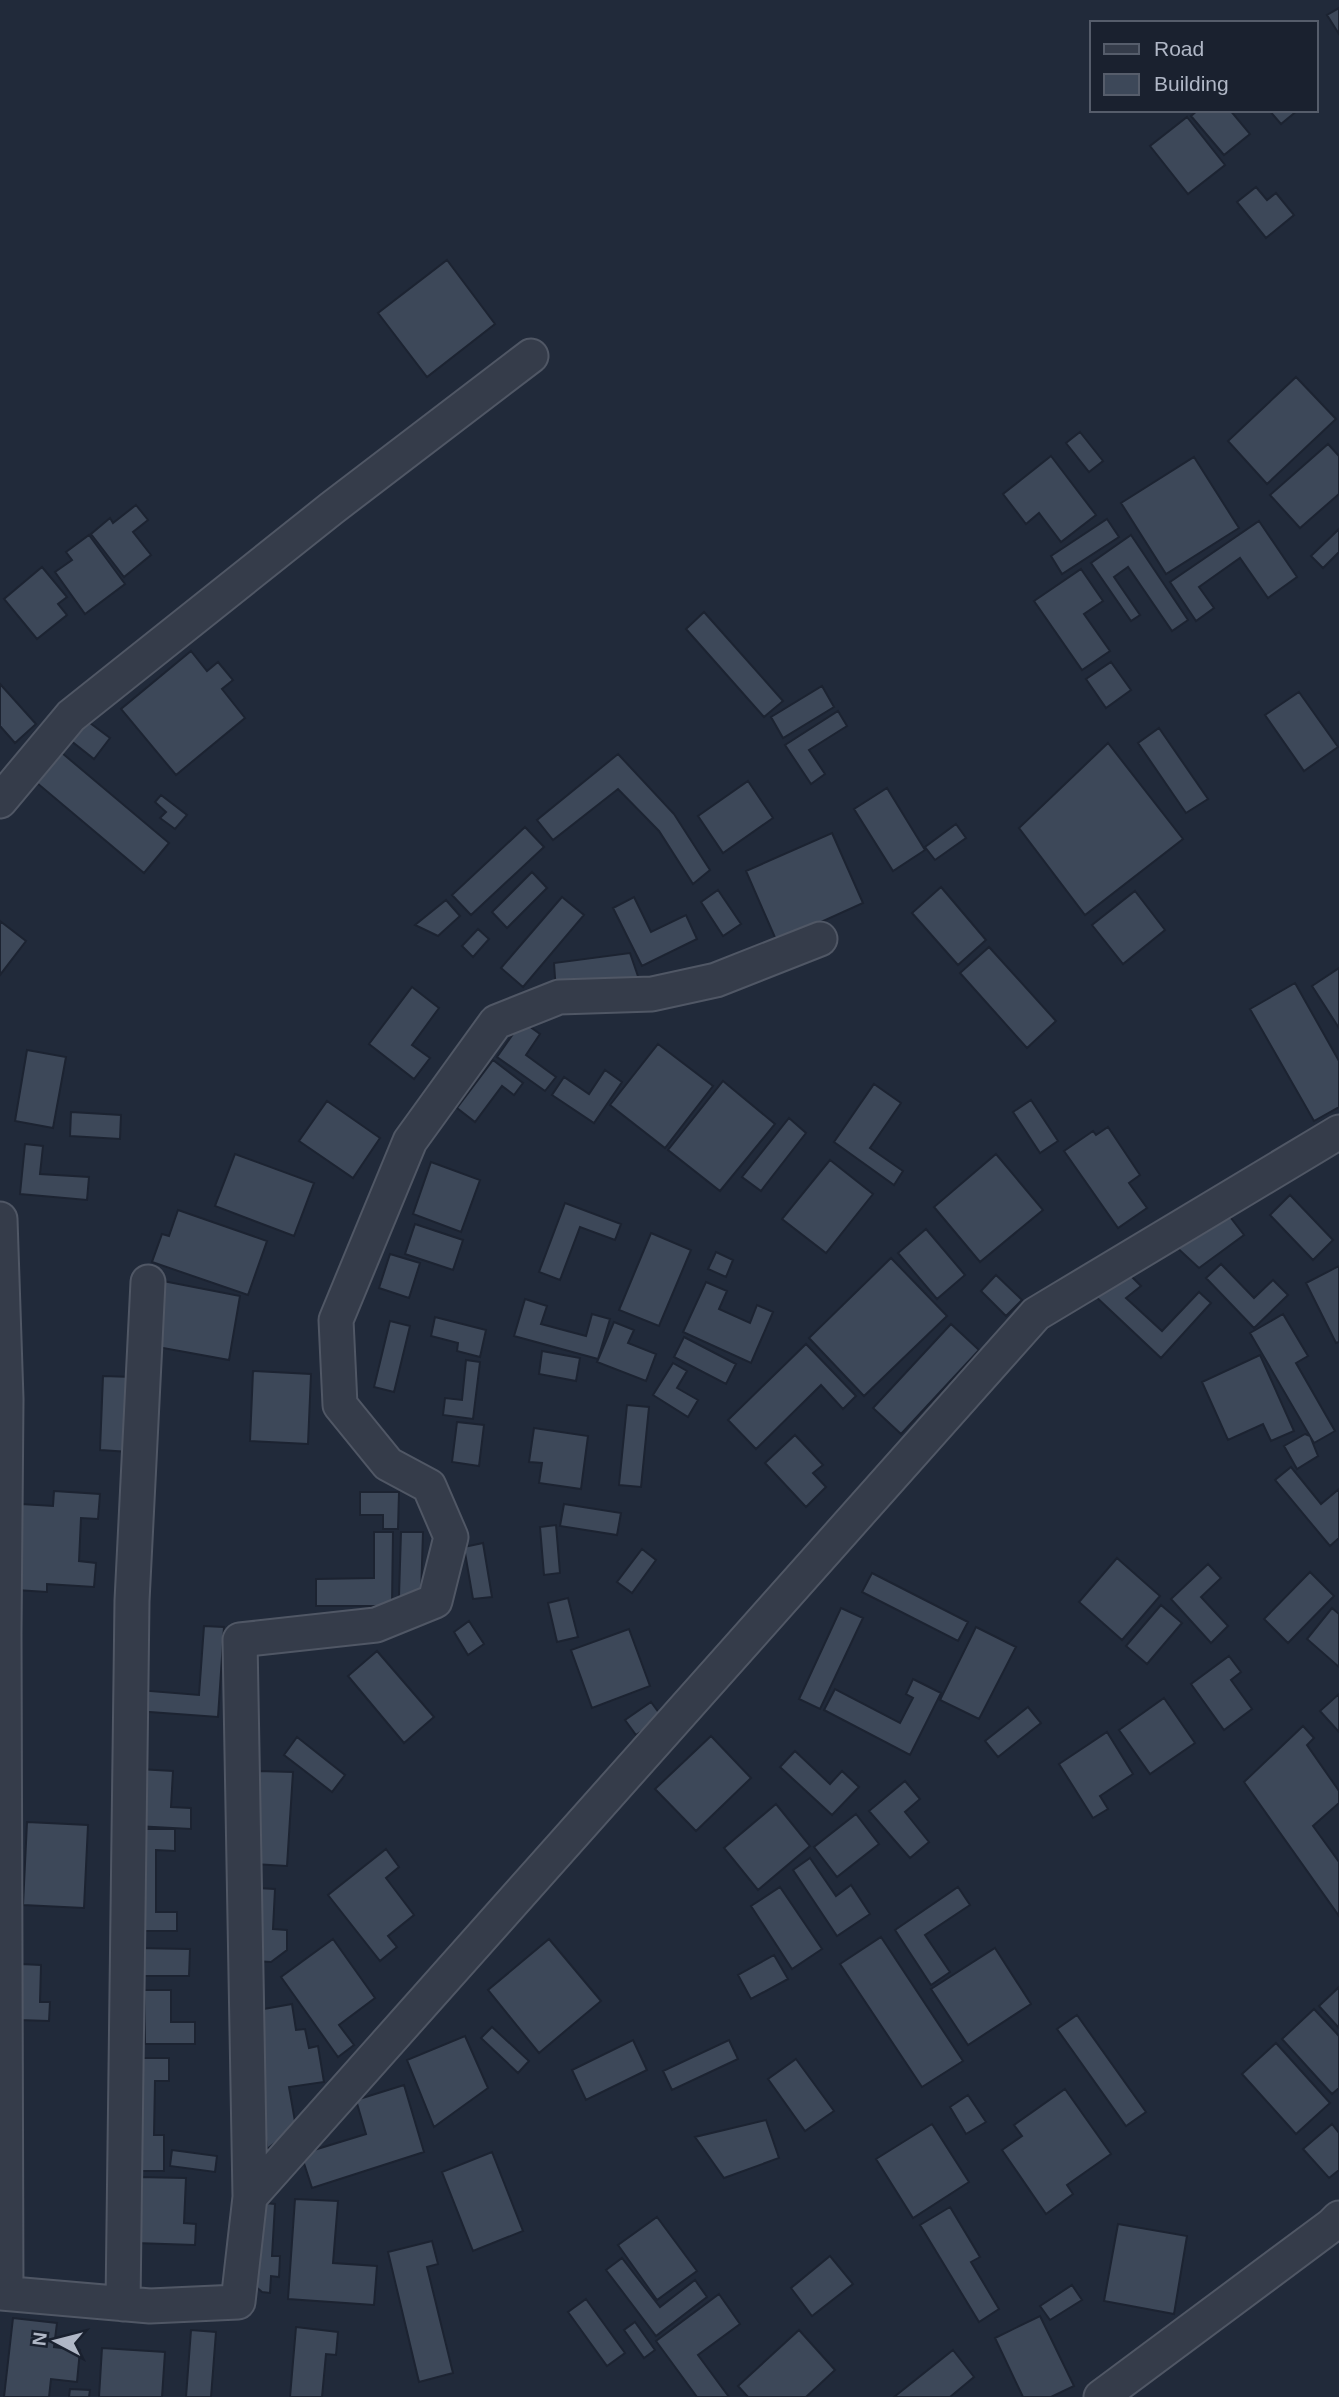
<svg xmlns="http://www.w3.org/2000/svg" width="1339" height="2397" viewBox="0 0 1339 2397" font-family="Helvetica,sans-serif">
  <rect width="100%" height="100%" fill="#212a3a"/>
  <!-- building -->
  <path fill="#3d4859" stroke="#1c2331" stroke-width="2" d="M 1339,8 L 1339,34 L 1327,15 Z
    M 1198,110 L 1230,110 L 1250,134 L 1224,155 L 1191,116 Z
    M 1269,110 L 1298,110 L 1281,124 Z
    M 1187,117 L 1225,165 L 1188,194 L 1150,146 Z
    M 1256,187 L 1267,200 L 1276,193 L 1294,215 L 1266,238 L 1237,202 Z
    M 447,260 L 495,324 L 427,377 L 378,313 Z
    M 1296,377 L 1336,419 L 1267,484 L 1228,441 Z
    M 1080,432 L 1103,461 L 1089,472 L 1066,443 Z
    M 1328,444 L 1339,456 L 1339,494 L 1300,528 L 1270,495 Z
    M 1051,456 L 1096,515 L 1061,542 L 1039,513 L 1026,524 L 1003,494 Z
    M 1194,457 L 1239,528 L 1166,574 L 1121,503 Z
    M 136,505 L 148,520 L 133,532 L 151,555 L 124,577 L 91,534 L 110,518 L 113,523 Z
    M 1107,519 L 1119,537 L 1062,574 L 1051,556 Z
    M 1259,521 L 1297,577 L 1268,598 L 1240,558 L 1199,587 L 1214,608 L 1196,621 L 1170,582 Z
    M 1339,529 L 1339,552 L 1323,568 L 1311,556 Z
    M 89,535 L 125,584 L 85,614 L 55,572 L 72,560 L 66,552 Z
    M 1131,535 L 1188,620 L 1172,631 L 1128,567 L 1114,577 L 1140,615 L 1131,621 L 1091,563 Z
    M 42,567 L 67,597 L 58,604 L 67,615 L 37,639 L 4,599 Z
    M 1081,569 L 1103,601 L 1084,614 L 1110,651 L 1082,670 L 1034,601 Z
    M 704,612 L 783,701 L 764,717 L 686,629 Z
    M 191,651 L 207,671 L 218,662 L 233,680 L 222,689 L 245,718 L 176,775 L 121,709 Z
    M 1111,662 L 1131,690 L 1106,708 L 1086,679 Z
    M 0,684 L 36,724 L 15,743 L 0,726 Z
    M 822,686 L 834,707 L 783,738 L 771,717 Z
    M 1299,692 L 1338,747 L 1304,771 L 1265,715 Z
    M 838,711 L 847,726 L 809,750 L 825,774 L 811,784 L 785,745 Z
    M 86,720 L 110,738 L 94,759 L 70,740 Z
    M 1159,728 L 1208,799 L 1186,813 L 1138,743 Z
    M 1108,743 L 1183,839 L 1085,915 L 1019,828 Z
    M 62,753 L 169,843 L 144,873 L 37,783 Z
    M 618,754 L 674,814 L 710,870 L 693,884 L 659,831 L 618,789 L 553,840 L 537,820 Z
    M 748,781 L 773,818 L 723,853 L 698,816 Z
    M 887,788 L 925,850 L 893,871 L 854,809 Z
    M 161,795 L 187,815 L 175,829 L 160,818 L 166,812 L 155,802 Z
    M 956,824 L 966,838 L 935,860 L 925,847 Z
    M 525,827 L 544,847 L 471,915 L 452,895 Z
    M 832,833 L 863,903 L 777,942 L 746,871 Z
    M 532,872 L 547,888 L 507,928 L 492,912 Z
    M 941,887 L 986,940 L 958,965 L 912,913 Z
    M 718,890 L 741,924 L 723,936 L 701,902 Z
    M 1135,891 L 1165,930 L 1123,964 L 1092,925 Z
    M 562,897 L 584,915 L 523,987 L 501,968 Z
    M 634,897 L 651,932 L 686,915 L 697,939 L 642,966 L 613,908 Z
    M 446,900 L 460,916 L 438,936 L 415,925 Z
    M 0,921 L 26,941 L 0,975 Z
    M 478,929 L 489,939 L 473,957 L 462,946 Z
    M 989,947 L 1056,1021 L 1027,1048 L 960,973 Z
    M 630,953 L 641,985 L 556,992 L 554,963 Z
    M 1339,968 L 1339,1028 L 1312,986 Z
    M 1295,983 L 1339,1061 L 1339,1107 L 1314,1121 L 1250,1009 Z
    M 412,987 L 439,1008 L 412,1045 L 430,1058 L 414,1079 L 369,1044 Z
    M 522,1021 L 540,1034 L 526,1055 L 556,1077 L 545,1091 L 497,1057 Z
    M 658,1044 L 713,1086 L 665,1148 L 610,1105 Z
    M 27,1050 L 66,1057 L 53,1128 L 15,1121 Z
    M 493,1060 L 523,1083 L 514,1095 L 502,1086 L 475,1122 L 457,1108 Z
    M 605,1070 L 622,1082 L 594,1123 L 552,1095 L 564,1077 L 589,1094 Z
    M 723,1081 L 775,1124 L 720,1191 L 668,1150 Z
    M 874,1084 L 901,1103 L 870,1148 L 903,1171 L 894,1185 L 834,1142 Z
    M 1031,1100 L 1058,1141 L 1040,1153 L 1013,1112 Z
    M 327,1101 L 380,1138 L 353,1178 L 299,1141 Z
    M 71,1112 L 121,1115 L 120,1139 L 70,1136 Z
    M 789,1118 L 806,1133 L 761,1191 L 742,1177 Z
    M 1108,1127 L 1140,1175 L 1129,1183 L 1147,1208 L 1118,1228 L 1064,1151 L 1093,1131 L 1096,1135 Z
    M 25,1144 L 43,1146 L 40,1174 L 89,1177 L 87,1200 L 20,1194 Z
    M 235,1154 L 314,1183 L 294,1236 L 215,1206 Z
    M 996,1154 L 1043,1210 L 980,1262 L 934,1207 Z
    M 830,1160 L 873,1194 L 826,1253 L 782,1219 Z
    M 431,1162 L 480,1180 L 461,1232 L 413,1214 Z
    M 1290,1195 L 1333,1240 L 1313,1260 L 1270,1215 Z
    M 565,1203 L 621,1224 L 615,1240 L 580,1227 L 560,1280 L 539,1272 Z
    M 1224,1209 L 1244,1235 L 1199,1268 L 1172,1243 Z
    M 178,1210 L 267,1241 L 248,1295 L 152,1262 L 162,1234 L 169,1236 Z
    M 415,1224 L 463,1240 L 453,1270 L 405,1254 Z
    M 926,1229 L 965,1275 L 937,1299 L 898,1253 Z
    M 651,1233 L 691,1250 L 659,1326 L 619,1310 Z
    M 716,1252 L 733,1260 L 726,1277 L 708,1269 Z
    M 390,1254 L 420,1263 L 409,1298 L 379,1288 Z
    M 891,1258 L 947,1316 L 864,1396 L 809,1338 Z
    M 1221,1264 L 1254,1298 L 1273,1280 L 1288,1295 L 1254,1328 L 1206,1278 Z
    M 1339,1266 L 1339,1342 L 1336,1343 L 1306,1283 Z
    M 1124,1269 L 1141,1286 L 1126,1298 L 1162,1331 L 1199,1292 L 1211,1303 L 1161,1358 L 1092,1293 Z
    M 996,1275 L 1022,1300 L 1006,1316 L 981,1291 Z
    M 163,1281 L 240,1296 L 229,1360 L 152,1346 Z
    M 706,1282 L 727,1291 L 719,1309 L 750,1323 L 757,1305 L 773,1312 L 751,1363 L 683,1332 Z
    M 525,1299 L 547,1306 L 541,1324 L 586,1336 L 592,1314 L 610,1319 L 598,1359 L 514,1336 Z
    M 1283,1314 L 1308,1356 L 1296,1363 L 1335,1431 L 1314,1443 L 1250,1333 Z
    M 435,1317 L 486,1330 L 480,1357 L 457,1351 L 458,1343 L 431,1336 Z
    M 390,1321 L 410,1326 L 394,1392 L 374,1387 Z
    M 614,1322 L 634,1330 L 628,1343 L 656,1354 L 646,1381 L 597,1362 Z
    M 951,1324 L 979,1350 L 901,1434 L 873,1408 Z
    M 684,1337 L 736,1364 L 726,1384 L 674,1357 Z
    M 806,1344 L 856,1396 L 843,1409 L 821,1385 L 756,1449 L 728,1420 Z
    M 542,1351 L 580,1358 L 576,1381 L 539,1374 Z
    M 1260,1355 L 1294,1431 L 1271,1441 L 1263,1424 L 1228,1440 L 1202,1382 Z
    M 466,1360 L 480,1362 L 473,1419 L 443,1415 L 445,1398 L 462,1400 Z
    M 673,1363 L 687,1371 L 677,1388 L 698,1400 L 688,1417 L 653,1395 Z
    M 253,1371 L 311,1374 L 308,1444 L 250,1441 Z
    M 103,1376 L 133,1377 L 130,1452 L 100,1450 Z
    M 627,1405 L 649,1407 L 641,1487 L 619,1485 Z
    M 457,1422 L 484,1425 L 479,1466 L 452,1462 Z
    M 534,1428 L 588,1436 L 581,1489 L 539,1483 L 542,1463 L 529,1462 Z
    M 1305,1434 L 1310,1436 L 1318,1456 L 1297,1469 L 1284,1446 Z
    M 795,1435 L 823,1465 L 813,1473 L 826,1487 L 806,1507 L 765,1463 Z
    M 1291,1467 L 1321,1504 L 1339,1489 L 1339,1538 L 1330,1546 L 1275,1480 Z
    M 54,1491 L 100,1494 L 98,1519 L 81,1518 L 79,1561 L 96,1563 L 94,1587 L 47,1584 L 47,1592 L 16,1590 L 21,1504 L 53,1506 Z
    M 360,1492 L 399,1492 L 398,1529 L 383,1529 L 383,1515 L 360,1515 Z
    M 564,1504 L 621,1513 L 617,1535 L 560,1526 Z
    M 556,1525 L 560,1573 L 544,1575 L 540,1527 Z
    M 374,1532 L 393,1532 L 392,1606 L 316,1606 L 316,1579 L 374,1578 Z
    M 401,1532 L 423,1532 L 421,1596 L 399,1596 Z
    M 483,1543 L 492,1597 L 473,1599 L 464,1547 Z
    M 642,1549 L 656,1560 L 632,1593 L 617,1582 Z
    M 1117,1558 L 1160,1596 L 1122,1640 L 1079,1602 Z
    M 1208,1564 L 1221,1578 L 1201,1597 L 1228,1626 L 1211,1643 L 1171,1599 Z
    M 1310,1572 L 1334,1596 L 1288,1643 L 1264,1619 Z
    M 872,1573 L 968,1622 L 958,1641 L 862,1592 Z
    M 568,1598 L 578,1637 L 557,1642 L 548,1603 Z
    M 1161,1605 L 1182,1623 L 1147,1664 L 1126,1646 Z
    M 841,1608 L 863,1618 L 820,1709 L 799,1699 Z
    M 1332,1608 L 1339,1614 L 1339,1667 L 1307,1639 Z
    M 469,1621 L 484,1644 L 468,1655 L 454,1632 Z
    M 204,1626 L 224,1627 L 218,1717 L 136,1711 L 138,1690 L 199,1695 Z
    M 976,1627 L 1016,1647 L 979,1719 L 940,1700 Z
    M 629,1629 L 650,1686 L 592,1708 L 571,1650 Z
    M 377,1651 L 434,1717 L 404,1743 L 348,1676 Z
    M 1229,1656 L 1241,1672 L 1231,1680 L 1252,1709 L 1224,1730 L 1191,1684 Z
    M 913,1679 L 941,1693 L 910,1755 L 824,1710 L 835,1689 L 900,1723 L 913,1698 L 906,1694 Z
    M 1339,1694 L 1339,1732 L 1320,1711 Z
    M 1164,1698 L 1195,1743 L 1150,1774 L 1119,1730 Z
    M 651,1702 L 662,1717 L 636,1735 L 625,1720 Z
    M 1028,1707 L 1041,1723 L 998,1757 L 985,1741 Z
    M 1303,1726 L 1314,1738 L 1307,1745 L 1339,1791 L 1339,1803 L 1313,1826 L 1339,1862 L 1339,1916 L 1244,1782 Z
    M 1107,1732 L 1133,1774 L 1100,1796 L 1108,1809 L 1093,1818 L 1059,1764 Z
    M 711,1736 L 751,1778 L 696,1831 L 655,1789 Z
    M 297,1737 L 345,1775 L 332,1792 L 284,1755 Z
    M 795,1751 L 830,1784 L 842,1771 L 859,1787 L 832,1815 L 780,1767 Z
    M 138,1769 L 173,1771 L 171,1807 L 191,1808 L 191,1829 L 135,1826 Z
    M 258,1771 L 293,1772 L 287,1866 L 253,1864 Z
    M 905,1781 L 920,1799 L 905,1812 L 929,1842 L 910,1858 L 869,1811 Z
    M 776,1804 L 810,1846 L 758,1890 L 724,1848 Z
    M 856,1814 L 879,1844 L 837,1877 L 814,1847 Z
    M 27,1822 L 88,1825 L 84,1908 L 23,1905 Z
    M 136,1829 L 175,1829 L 175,1851 L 156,1850 L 156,1912 L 177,1912 L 177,1931 L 135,1931 Z
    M 386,1849 L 399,1867 L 386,1878 L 414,1915 L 388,1936 L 397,1947 L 380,1961 L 328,1895 Z
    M 810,1858 L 836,1896 L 851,1885 L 870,1914 L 837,1936 L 793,1870 Z
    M 780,1887 L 822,1949 L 792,1969 L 751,1906 Z
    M 958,1887 L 970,1905 L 925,1935 L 950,1972 L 931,1985 L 895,1930 Z
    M 257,1888 L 275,1889 L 273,1929 L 287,1930 L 287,1950 L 271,1962 L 254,1961 Z
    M 881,1937 L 963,2061 L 922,2087 L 840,1964 Z
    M 333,1939 L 375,1998 L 339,2025 L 354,2045 L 338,2057 L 281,1977 Z
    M 549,1939 L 601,2001 L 539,2053 L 488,1990 Z
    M 135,1948 L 190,1949 L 189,1976 L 135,1976 Z
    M 995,1948 L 1031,2004 L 968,2045 L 931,1989 Z
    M 774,1955 L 788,1979 L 751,1999 L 738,1975 Z
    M 21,1964 L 41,1965 L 40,2002 L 50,2002 L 49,2021 L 18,2020 Z
    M 1339,1987 L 1339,2028 L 1319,2006 Z
    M 144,1990 L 171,1990 L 171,2022 L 195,2022 L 195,2044 L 145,2044 Z
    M 292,2004 L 296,2030 L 305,2029 L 309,2048 L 318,2046 L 324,2082 L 289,2087 L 296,2127 L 267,2149 L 253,2011 Z
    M 1314,2009 L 1339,2036 L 1339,2088 L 1332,2094 L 1282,2039 Z
    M 1077,2015 L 1146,2112 L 1126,2126 L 1057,2029 Z
    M 492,2027 L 529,2061 L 518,2073 L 481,2038 Z
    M 465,2036 L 488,2088 L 434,2127 L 407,2060 Z
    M 633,2040 L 647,2070 L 586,2100 L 572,2070 Z
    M 729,2040 L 738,2059 L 672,2090 L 663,2071 Z
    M 1276,2043 L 1330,2103 L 1296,2134 L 1242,2074 Z
    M 136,2058 L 169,2058 L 169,2081 L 155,2081 L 154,2135 L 164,2135 L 164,2171 L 134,2171 Z
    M 796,2059 L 834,2111 L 805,2131 L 768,2079 Z
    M 404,2085 L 424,2152 L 312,2188 L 301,2154 L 366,2134 L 356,2100 Z
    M 1065,2089 L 1111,2154 L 1067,2185 L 1073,2194 L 1046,2214 L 1002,2150 L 1022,2136 L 1014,2125 Z
    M 968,2095 L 986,2122 L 966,2134 L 950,2107 Z
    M 766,2120 L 779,2158 L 724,2178 L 695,2137 Z
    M 932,2124 L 969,2182 L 913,2218 L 876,2159 Z
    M 1332,2124 L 1339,2133 L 1339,2170 L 1329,2178 L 1303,2149 Z
    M 172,2150 L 217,2156 L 215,2172 L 170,2166 Z
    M 492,2152 L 523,2231 L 473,2251 L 442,2172 Z
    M 137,2177 L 186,2178 L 184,2223 L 196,2224 L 195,2245 L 135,2243 Z
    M 295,2199 L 338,2201 L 333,2263 L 377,2266 L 374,2305 L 288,2299 Z
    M 253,2202 L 275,2204 L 272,2256 L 280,2256 L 279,2277 L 271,2276 L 270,2293 L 262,2292 L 248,2280 Z
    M 950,2207 L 980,2257 L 971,2262 L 999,2309 L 979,2322 L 920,2225 Z
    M 657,2217 L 697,2271 L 657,2300 L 618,2245 Z
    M 1118,2224 L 1187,2236 L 1174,2314 L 1104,2301 Z
    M 432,2241 L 438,2264 L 427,2267 L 453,2373 L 419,2382 L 388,2252 Z
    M 830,2256 L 853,2284 L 812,2316 L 791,2288 Z
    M 622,2258 L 660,2307 L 695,2280 L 707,2297 L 656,2336 L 606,2270 Z
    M 1072,2285 L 1082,2300 L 1050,2320 L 1040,2306 Z
    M 719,2294 L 740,2324 L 698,2355 L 729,2397 L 697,2397 L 656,2341 Z
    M 586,2299 L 625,2353 L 607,2366 L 568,2312 Z
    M 1040,2316 L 1074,2386 L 1051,2397 L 1023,2397 L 995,2338 Z
    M 13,2318 L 57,2323 L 54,2347 L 80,2350 L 77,2382 L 51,2379 L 49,2397 L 4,2397 Z
    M 635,2322 L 655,2350 L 644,2358 L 624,2330 Z
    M 296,2327 L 338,2332 L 336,2355 L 326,2354 L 322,2397 L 290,2397 Z
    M 191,2330 L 216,2332 L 211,2397 L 186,2397 Z
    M 799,2330 L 835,2370 L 806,2397 L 748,2397 L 738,2386 Z
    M 102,2348 L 165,2352 L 162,2397 L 99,2397 Z
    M 953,2350 L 974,2377 L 950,2397 L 894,2397 Z
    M 70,2389 L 90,2390 L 89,2397 L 69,2397 Z"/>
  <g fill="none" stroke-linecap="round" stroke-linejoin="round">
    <defs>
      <path id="minor" d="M 0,801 L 71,716 L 332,508 L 531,356
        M 0,1219 L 6,1399 L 4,1633 L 6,2293
        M 250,2197 L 240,1640 L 376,1625 L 435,1601 L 451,1537 L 429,1486 L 388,1464 L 340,1405 L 336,1320 L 410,1141 L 496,1022 L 559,997 L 652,994 L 716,980 L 820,939
        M 0,2293 L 150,2306 L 238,2302 L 250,2197 L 1036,1314 L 1339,1132
        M 123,2304 L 132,1601 L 148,1282
        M 1101,2397 L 1332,2225 L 1339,2218"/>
    </defs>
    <!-- minor casing -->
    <use href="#minor" stroke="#505765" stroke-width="37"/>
    <!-- minor -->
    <use href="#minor" stroke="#353c4a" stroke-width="33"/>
  </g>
  <!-- legend -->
  <rect x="1090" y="21" width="228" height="91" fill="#1a212f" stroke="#565d6b" stroke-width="2"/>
  <rect x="1104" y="44" width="35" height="10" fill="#353c4a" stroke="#565d6b" stroke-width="2"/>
  <text x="1154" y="56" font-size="21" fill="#b0b7c6">Road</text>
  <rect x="1104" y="74" width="35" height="21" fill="#3d4859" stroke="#565d6b" stroke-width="2"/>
  <text x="1154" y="91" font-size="21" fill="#b0b7c6">Building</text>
  <!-- north arrow -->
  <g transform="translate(56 2341) rotate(277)" stroke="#1a212f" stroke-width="5" paint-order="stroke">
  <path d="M0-5L12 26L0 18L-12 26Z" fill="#b0b7c6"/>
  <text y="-10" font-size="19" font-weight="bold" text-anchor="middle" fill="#b0b7c6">N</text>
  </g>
</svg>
